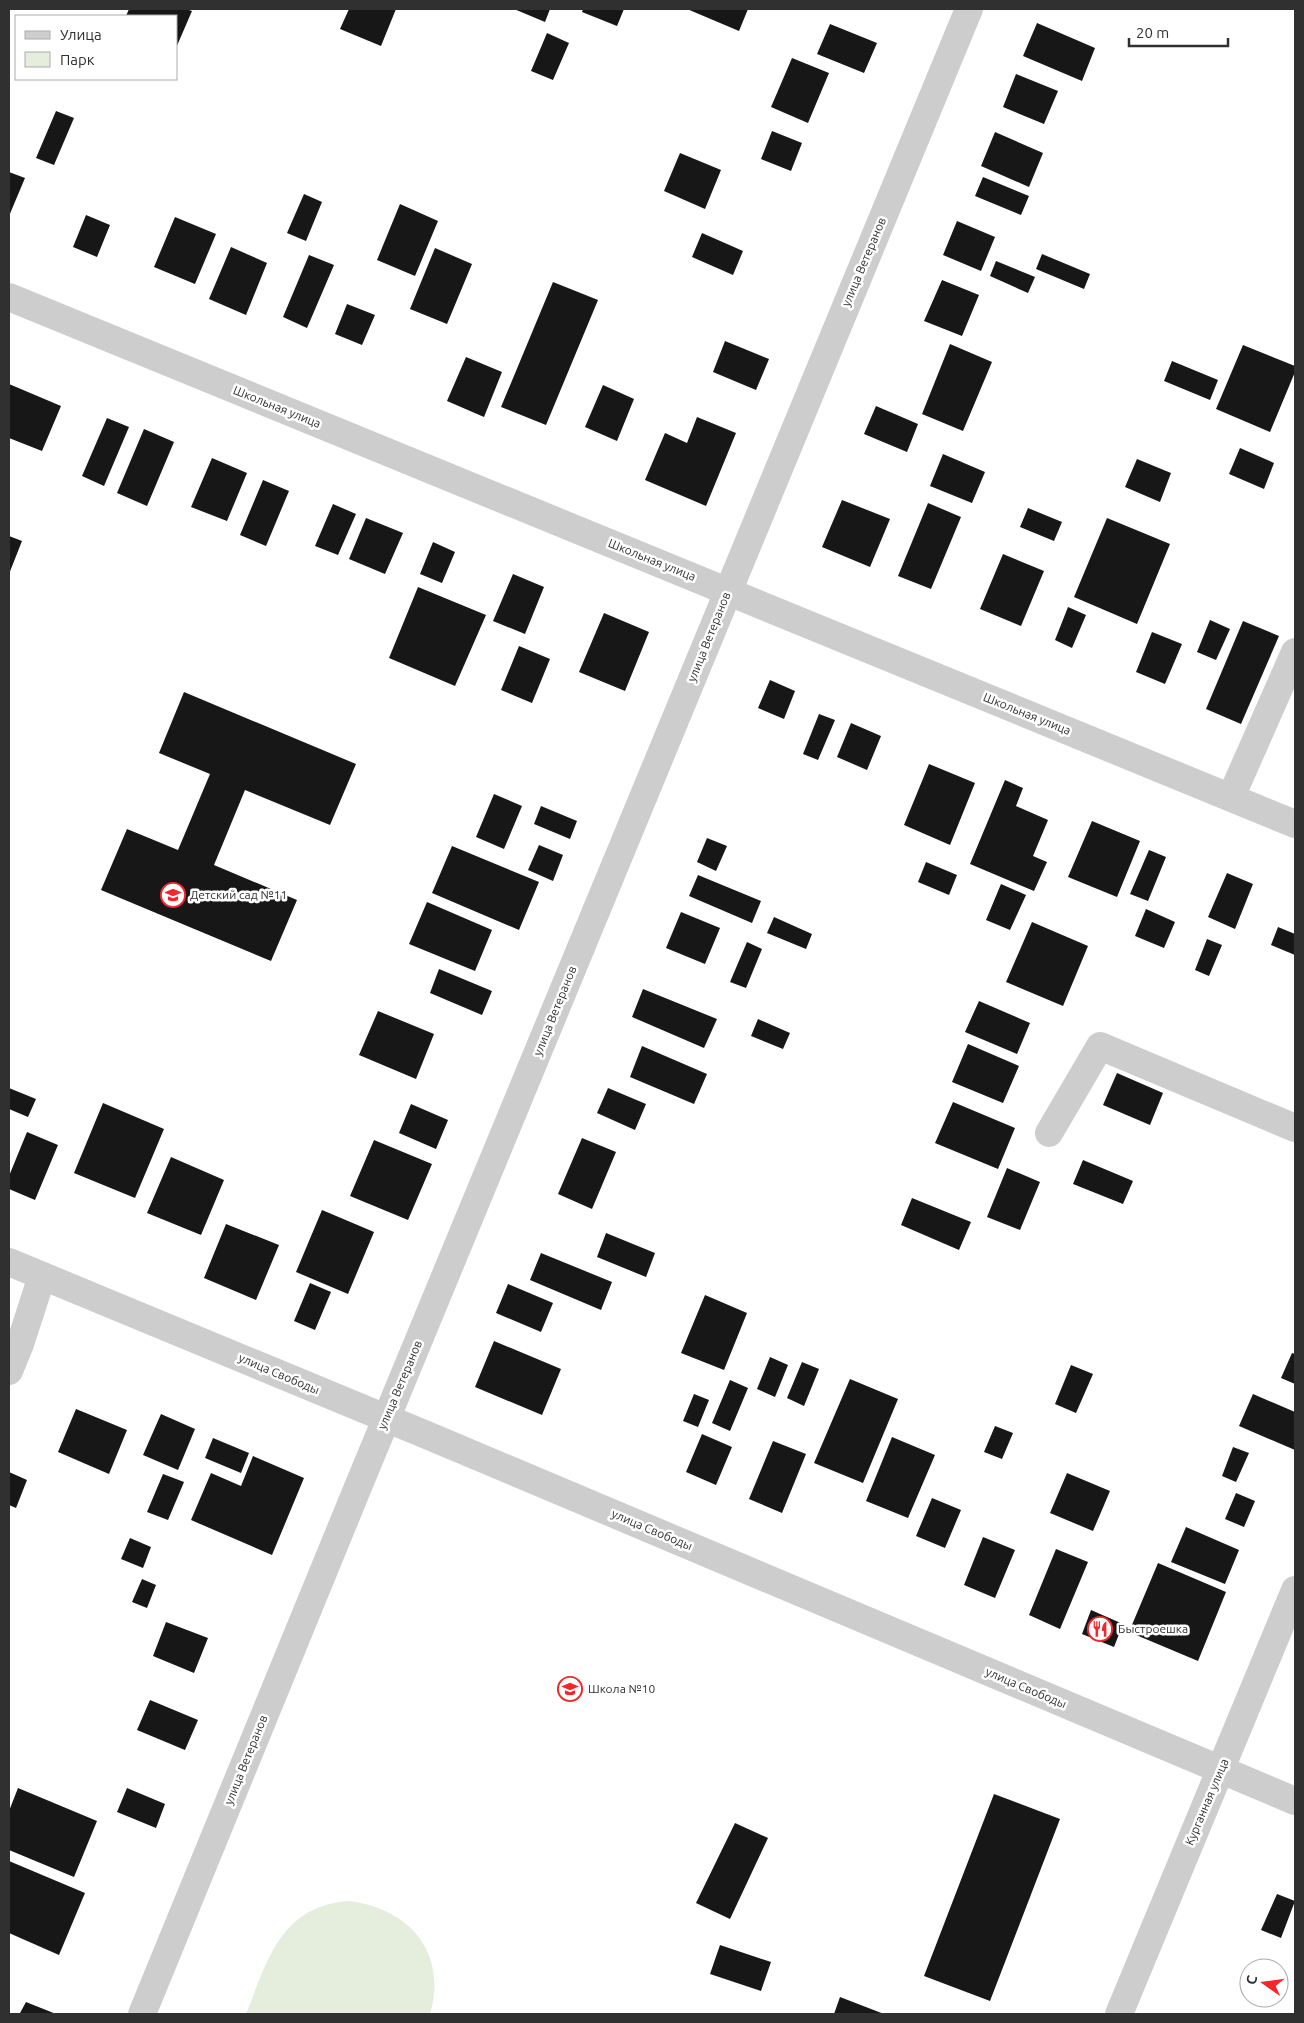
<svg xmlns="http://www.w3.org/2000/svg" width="1304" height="2023" viewBox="0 0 1304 2023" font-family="Ubuntu,sans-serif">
  <rect width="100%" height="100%" fill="#fff"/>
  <!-- green -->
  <path fill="#e5eedd" d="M 349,1901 C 410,1908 448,1954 430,2014 L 246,2014 C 268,1960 280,1906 349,1901 Z"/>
  <!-- building -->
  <path fill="#171717" d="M 129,9 L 186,9 L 192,11 L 176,48 L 176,16 L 126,16 Z
    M 349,9 L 396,9 L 381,46 L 340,29 Z
    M 514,9 L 550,9 L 545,22 Z
    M 583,9 L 624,9 L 617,26 L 582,12 Z
    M 687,9 L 748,9 L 739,31 Z
    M 1037,23 L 1095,48 L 1082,81 L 1023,56 Z
    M 830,24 L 877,43 L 864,73 L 817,54 Z
    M 547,33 L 569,43 L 553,80 L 531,71 Z
    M 792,58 L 829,73 L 808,123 L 771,107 Z
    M 1016,74 L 1058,91 L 1044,124 L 1003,107 Z
    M 56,111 L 74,118 L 54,165 L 36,158 Z
    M 772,131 L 802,143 L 791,171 L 761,159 Z
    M 995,132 L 1043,153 L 1029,187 L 981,166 Z
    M 680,153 L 721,170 L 705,209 L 664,191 Z
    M 9,172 L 25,178 L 9,216 Z
    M 983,177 L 1029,196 L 1021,215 L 975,196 Z
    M 304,194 L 322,202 L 306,241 L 287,233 Z
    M 400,204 L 438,221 L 415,276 L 377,260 Z
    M 86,215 L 110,225 L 97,257 L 73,247 Z
    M 175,217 L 216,234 L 195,284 L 154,267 Z
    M 957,221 L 995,237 L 981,271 L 943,255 Z
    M 702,233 L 743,251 L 733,275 L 692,257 Z
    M 231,247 L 267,263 L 246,315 L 209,299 Z
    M 435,248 L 472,264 L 447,324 L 410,309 Z
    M 1042,254 L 1090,274 L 1084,289 L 1036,269 Z
    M 309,255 L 334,265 L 307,328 L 283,317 Z
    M 996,261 L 1035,277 L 1028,293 L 990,276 Z
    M 942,280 L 979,295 L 962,336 L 924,321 Z
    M 553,282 L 598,300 L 546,425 L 501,407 Z
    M 347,304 L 375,315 L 362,345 L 335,334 Z
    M 725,341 L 769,359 L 756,390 L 713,372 Z
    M 950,344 L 992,362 L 963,431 L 922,414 Z
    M 1243,345 L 1295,366 L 1295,372 L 1270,432 L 1216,409 Z
    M 466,357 L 502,372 L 484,417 L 447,401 Z
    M 1172,361 L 1218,380 L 1210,400 L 1164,381 Z
    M 9,384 L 61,406 L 42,451 L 9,438 Z
    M 603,385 L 634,399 L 617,441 L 585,427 Z
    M 876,406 L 918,424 L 907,452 L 864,434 Z
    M 697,417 L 736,433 L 706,506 L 645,480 L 665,433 L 687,443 Z
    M 107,418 L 129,427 L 104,486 L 82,476 Z
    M 144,429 L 174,442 L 147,506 L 117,493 Z
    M 1240,448 L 1274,463 L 1264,489 L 1229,474 Z
    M 943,454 L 985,472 L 972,503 L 930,486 Z
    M 212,458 L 247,473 L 227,521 L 191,507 Z
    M 1137,459 L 1171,473 L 1160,502 L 1125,487 Z
    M 263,480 L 289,491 L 266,546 L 240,535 Z
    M 842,500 L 890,519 L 870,567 L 822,547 Z
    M 928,503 L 961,517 L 931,589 L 898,576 Z
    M 333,504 L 356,514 L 338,555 L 315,546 Z
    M 1028,508 L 1062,522 L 1054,541 L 1020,527 Z
    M 366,518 L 403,533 L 385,574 L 349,559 Z
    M 1107,518 L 1170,544 L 1137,624 L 1074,597 Z
    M 9,536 L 22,541 L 9,574 Z
    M 433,542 L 455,552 L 442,583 L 420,574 Z
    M 1003,554 L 1044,571 L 1021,626 L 980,609 Z
    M 513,574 L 544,587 L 525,634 L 493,621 Z
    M 418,587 L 486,615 L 455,686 L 389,658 Z
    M 1068,607 L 1086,615 L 1072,648 L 1055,640 Z
    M 604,613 L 649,632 L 625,691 L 579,672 Z
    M 1210,620 L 1230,629 L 1216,660 L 1197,652 Z
    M 1243,621 L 1279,636 L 1241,724 L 1206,709 Z
    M 1152,632 L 1182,644 L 1165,684 L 1136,672 Z
    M 519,646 L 550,659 L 532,703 L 501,690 Z
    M 770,680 L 795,691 L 784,719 L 758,708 Z
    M 184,692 L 356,764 L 330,825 L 245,790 L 214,865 L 297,900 L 271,961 L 101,890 L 127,829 L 178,850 L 210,774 L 159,753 Z
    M 819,714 L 835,720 L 818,760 L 803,754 Z
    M 851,723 L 881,736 L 867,770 L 837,757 Z
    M 929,764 L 975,783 L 950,845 L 904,825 Z
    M 1005,780 L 1023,788 L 1016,806 L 1048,820 L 1033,856 L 1047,862 L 1034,891 L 970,864 Z
    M 494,794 L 522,806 L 504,849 L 476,837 Z
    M 541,806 L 577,821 L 570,839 L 534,824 Z
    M 1092,821 L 1140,841 L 1117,897 L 1068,877 Z
    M 707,838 L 727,846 L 716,871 L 697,862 Z
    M 539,845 L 563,855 L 553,881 L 528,870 Z
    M 452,846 L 539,882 L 519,930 L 432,893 Z
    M 1149,850 L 1166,857 L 1148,901 L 1130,894 Z
    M 926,862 L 957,875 L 949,895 L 918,882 Z
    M 1227,873 L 1253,884 L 1235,929 L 1208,917 Z
    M 698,875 L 761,901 L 752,923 L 689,896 Z
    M 1001,884 L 1026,895 L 1010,930 L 986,920 Z
    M 427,902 L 492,930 L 475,971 L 409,944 Z
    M 1146,909 L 1175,922 L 1164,948 L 1135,936 Z
    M 681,912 L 720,928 L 705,964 L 666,948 Z
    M 774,917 L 812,934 L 806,949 L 767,933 Z
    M 1032,922 L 1088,946 L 1063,1006 L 1006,982 Z
    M 1278,927 L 1295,934 L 1295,955 L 1271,945 Z
    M 1207,939 L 1222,945 L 1209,976 L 1195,970 Z
    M 747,942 L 762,949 L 746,988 L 730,982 Z
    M 439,969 L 492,991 L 482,1015 L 430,993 Z
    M 643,989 L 717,1019 L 704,1048 L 632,1017 Z
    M 979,1001 L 1030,1023 L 1017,1054 L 965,1032 Z
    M 378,1011 L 434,1034 L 416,1079 L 359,1055 Z
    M 758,1019 L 790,1033 L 783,1049 L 751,1036 Z
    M 968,1044 L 1019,1066 L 1003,1103 L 952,1082 Z
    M 642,1046 L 707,1074 L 694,1104 L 630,1077 Z
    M 1117,1073 L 1163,1093 L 1150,1125 L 1103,1105 Z
    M 9,1088 L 36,1099 L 28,1117 L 9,1109 Z
    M 608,1088 L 646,1104 L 635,1130 L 597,1113 Z
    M 953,1102 L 1015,1128 L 998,1169 L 935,1143 Z
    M 103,1103 L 164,1129 L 135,1198 L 74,1173 Z
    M 411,1104 L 448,1120 L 436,1149 L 399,1133 Z
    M 27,1132 L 58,1145 L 35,1200 L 9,1189 L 9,1176 Z
    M 582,1138 L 616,1152 L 592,1209 L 558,1194 Z
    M 374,1140 L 432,1164 L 408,1220 L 350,1196 Z
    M 171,1157 L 224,1180 L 201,1235 L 147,1213 Z
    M 1083,1160 L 1133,1181 L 1123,1204 L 1073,1184 Z
    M 1007,1168 L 1040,1182 L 1020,1230 L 987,1217 Z
    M 912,1198 L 971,1222 L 959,1250 L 901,1225 Z
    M 322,1210 L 374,1232 L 348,1294 L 296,1272 Z
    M 226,1224 L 279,1245 L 256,1300 L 204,1278 Z
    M 606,1233 L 655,1253 L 646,1277 L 597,1257 Z
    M 541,1253 L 612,1282 L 601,1310 L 530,1280 Z
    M 310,1283 L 331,1292 L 315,1330 L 294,1321 Z
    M 508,1284 L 553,1303 L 541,1332 L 496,1313 Z
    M 705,1295 L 747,1313 L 724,1370 L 681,1353 Z
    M 494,1341 L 561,1369 L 542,1415 L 475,1387 Z
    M 1292,1353 L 1295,1354 L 1295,1384 L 1281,1378 Z
    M 770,1357 L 788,1365 L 775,1397 L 757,1389 Z
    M 802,1362 L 819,1369 L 804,1406 L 787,1398 Z
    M 1071,1365 L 1093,1374 L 1076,1413 L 1055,1404 Z
    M 850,1379 L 898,1399 L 863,1483 L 814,1463 Z
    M 730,1380 L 748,1388 L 730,1431 L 712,1423 Z
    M 694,1394 L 709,1400 L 698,1427 L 683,1421 Z
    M 1253,1394 L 1295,1412 L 1295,1450 L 1239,1426 Z
    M 76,1409 L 127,1430 L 109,1474 L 58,1452 Z
    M 161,1414 L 195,1429 L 178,1470 L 143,1455 Z
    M 995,1426 L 1013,1433 L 1002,1459 L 984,1452 Z
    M 702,1434 L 732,1447 L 716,1485 L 686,1472 Z
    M 892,1437 L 935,1455 L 908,1518 L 866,1501 Z
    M 213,1438 L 249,1453 L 241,1473 L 205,1458 Z
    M 773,1441 L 806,1454 L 782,1513 L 749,1499 Z
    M 1233,1447 L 1249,1453 L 1236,1482 L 1222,1476 Z
    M 253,1456 L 304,1478 L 272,1555 L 191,1520 L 211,1473 L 241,1486 Z
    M 9,1472 L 27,1480 L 16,1508 L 9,1505 Z
    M 1067,1473 L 1110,1491 L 1093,1531 L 1050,1513 Z
    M 163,1474 L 184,1482 L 168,1520 L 147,1512 Z
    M 1236,1493 L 1255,1501 L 1244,1527 L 1225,1519 Z
    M 932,1498 L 961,1510 L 945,1548 L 916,1536 Z
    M 1186,1527 L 1239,1550 L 1225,1584 L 1171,1562 Z
    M 983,1537 L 1015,1550 L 995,1598 L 964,1585 Z
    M 130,1538 L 151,1547 L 143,1568 L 121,1559 Z
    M 1056,1549 L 1088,1562 L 1060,1629 L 1029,1615 Z
    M 1158,1563 L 1226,1592 L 1198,1661 L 1129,1632 Z
    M 142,1579 L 156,1585 L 147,1608 L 132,1602 Z
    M 1091,1610 L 1123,1624 L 1114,1647 L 1082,1634 Z
    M 166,1622 L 208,1638 L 194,1673 L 153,1656 Z
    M 150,1700 L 198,1720 L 185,1750 L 137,1730 Z
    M 18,1788 L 97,1821 L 74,1877 L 9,1850 L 9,1811 Z
    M 127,1788 L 165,1804 L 156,1828 L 117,1812 Z
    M 994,1794 L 1060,1819 L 990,2001 L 924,1976 Z
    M 735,1823 L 768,1838 L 730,1919 L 696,1903 Z
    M 9,1861 L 85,1893 L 59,1955 L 9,1933 Z
    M 1277,1894 L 1295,1901 L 1281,1938 L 1261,1930 Z
    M 720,1945 L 771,1962 L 761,1991 L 710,1974 Z
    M 840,1997 L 884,2014 L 834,2014 Z
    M 26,2002 L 56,2014 L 20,2013 Z"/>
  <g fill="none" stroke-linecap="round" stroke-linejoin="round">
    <!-- minor -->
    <path stroke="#cdcdcd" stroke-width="28" d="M 9,297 L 1295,824
      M 1231,797 L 1295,652
      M 1049,1133 L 1100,1046 L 1295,1128
      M 9,1262 L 429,1436 L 1295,1801
      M 9,1371 L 20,1344 L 42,1276
      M 142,2014 L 358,1487 L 969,9
      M 1119,2014 L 1295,1590"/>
  </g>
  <!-- icons -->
  <defs>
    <symbol id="school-ring" viewBox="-11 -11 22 22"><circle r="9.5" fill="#fff" stroke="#f3262b" stroke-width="1.5"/><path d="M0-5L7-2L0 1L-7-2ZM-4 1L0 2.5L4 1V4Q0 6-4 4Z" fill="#f3262b"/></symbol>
    <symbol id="restaurant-ring" viewBox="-11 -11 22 22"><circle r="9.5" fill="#fff" stroke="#f3262b" stroke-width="1.5"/><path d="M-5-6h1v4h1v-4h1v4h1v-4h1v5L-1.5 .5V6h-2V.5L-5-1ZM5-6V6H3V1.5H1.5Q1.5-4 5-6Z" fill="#f3262b"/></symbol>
  </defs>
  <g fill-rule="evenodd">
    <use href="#school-ring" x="159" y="881" width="28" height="28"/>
    <use href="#restaurant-ring" x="1086" y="1615" width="28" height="28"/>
    <use href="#school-ring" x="556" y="1675" width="28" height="28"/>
  </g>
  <g text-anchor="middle" stroke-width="5" stroke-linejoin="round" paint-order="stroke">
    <!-- street labels -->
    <g font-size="12" fill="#303030" stroke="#fff">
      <text transform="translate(864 262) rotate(-67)" y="4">улица Ветеранов</text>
      <text transform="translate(277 407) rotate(22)" y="4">Школьная улица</text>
      <text transform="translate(652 560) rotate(22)" y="4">Школьная улица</text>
      <text transform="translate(709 637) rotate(-68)" y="4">улица Ветеранов</text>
      <text transform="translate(1027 714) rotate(22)" y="4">Школьная улица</text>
      <text transform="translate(555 1011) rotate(-68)" y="4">улица Ветеранов</text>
      <text transform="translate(279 1374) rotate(23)" y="4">улица Свободы</text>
      <text transform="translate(400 1385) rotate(-67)" y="4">улица Ветеранов</text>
      <text transform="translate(652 1530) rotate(23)" y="4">улица Свободы</text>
      <text transform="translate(1026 1688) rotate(23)" y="4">улица Свободы</text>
      <text transform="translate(246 1760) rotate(-68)" y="4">улица Ветеранов</text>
      <text transform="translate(1207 1802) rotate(-67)" y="4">Курганная улица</text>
    </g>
    <!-- poi labels -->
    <g font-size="12" fill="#303030" stroke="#fff" text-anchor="start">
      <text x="190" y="899">Детский сад №11</text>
      <text x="1118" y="1633">Быстроешка</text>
      <text x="588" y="1693">Школа №10</text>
    </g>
  </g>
  <!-- border -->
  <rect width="1304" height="2023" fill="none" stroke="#303030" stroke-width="20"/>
  <!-- legend -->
  <rect x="15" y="15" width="162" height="65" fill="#ffffff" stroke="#acacac"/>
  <rect x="25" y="31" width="25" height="8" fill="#cdcdcd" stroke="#acacac"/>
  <text x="60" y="40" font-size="15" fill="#303030">Улица</text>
  <rect x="25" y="52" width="25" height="15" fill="#e5eedd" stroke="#acacac"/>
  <text x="60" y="65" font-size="15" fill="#303030">Парк</text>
  <!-- north arrow -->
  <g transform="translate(1264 1983) rotate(284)"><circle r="24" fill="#ffffff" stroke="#acacac"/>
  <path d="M0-4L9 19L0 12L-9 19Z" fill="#f3262b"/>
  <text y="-8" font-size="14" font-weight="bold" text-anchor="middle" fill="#303030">С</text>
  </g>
  <!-- scale -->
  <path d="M1129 38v8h99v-8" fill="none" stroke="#303030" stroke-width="2.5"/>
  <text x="1136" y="38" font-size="15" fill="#303030" stroke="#ffffff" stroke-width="4" paint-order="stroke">20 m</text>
</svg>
